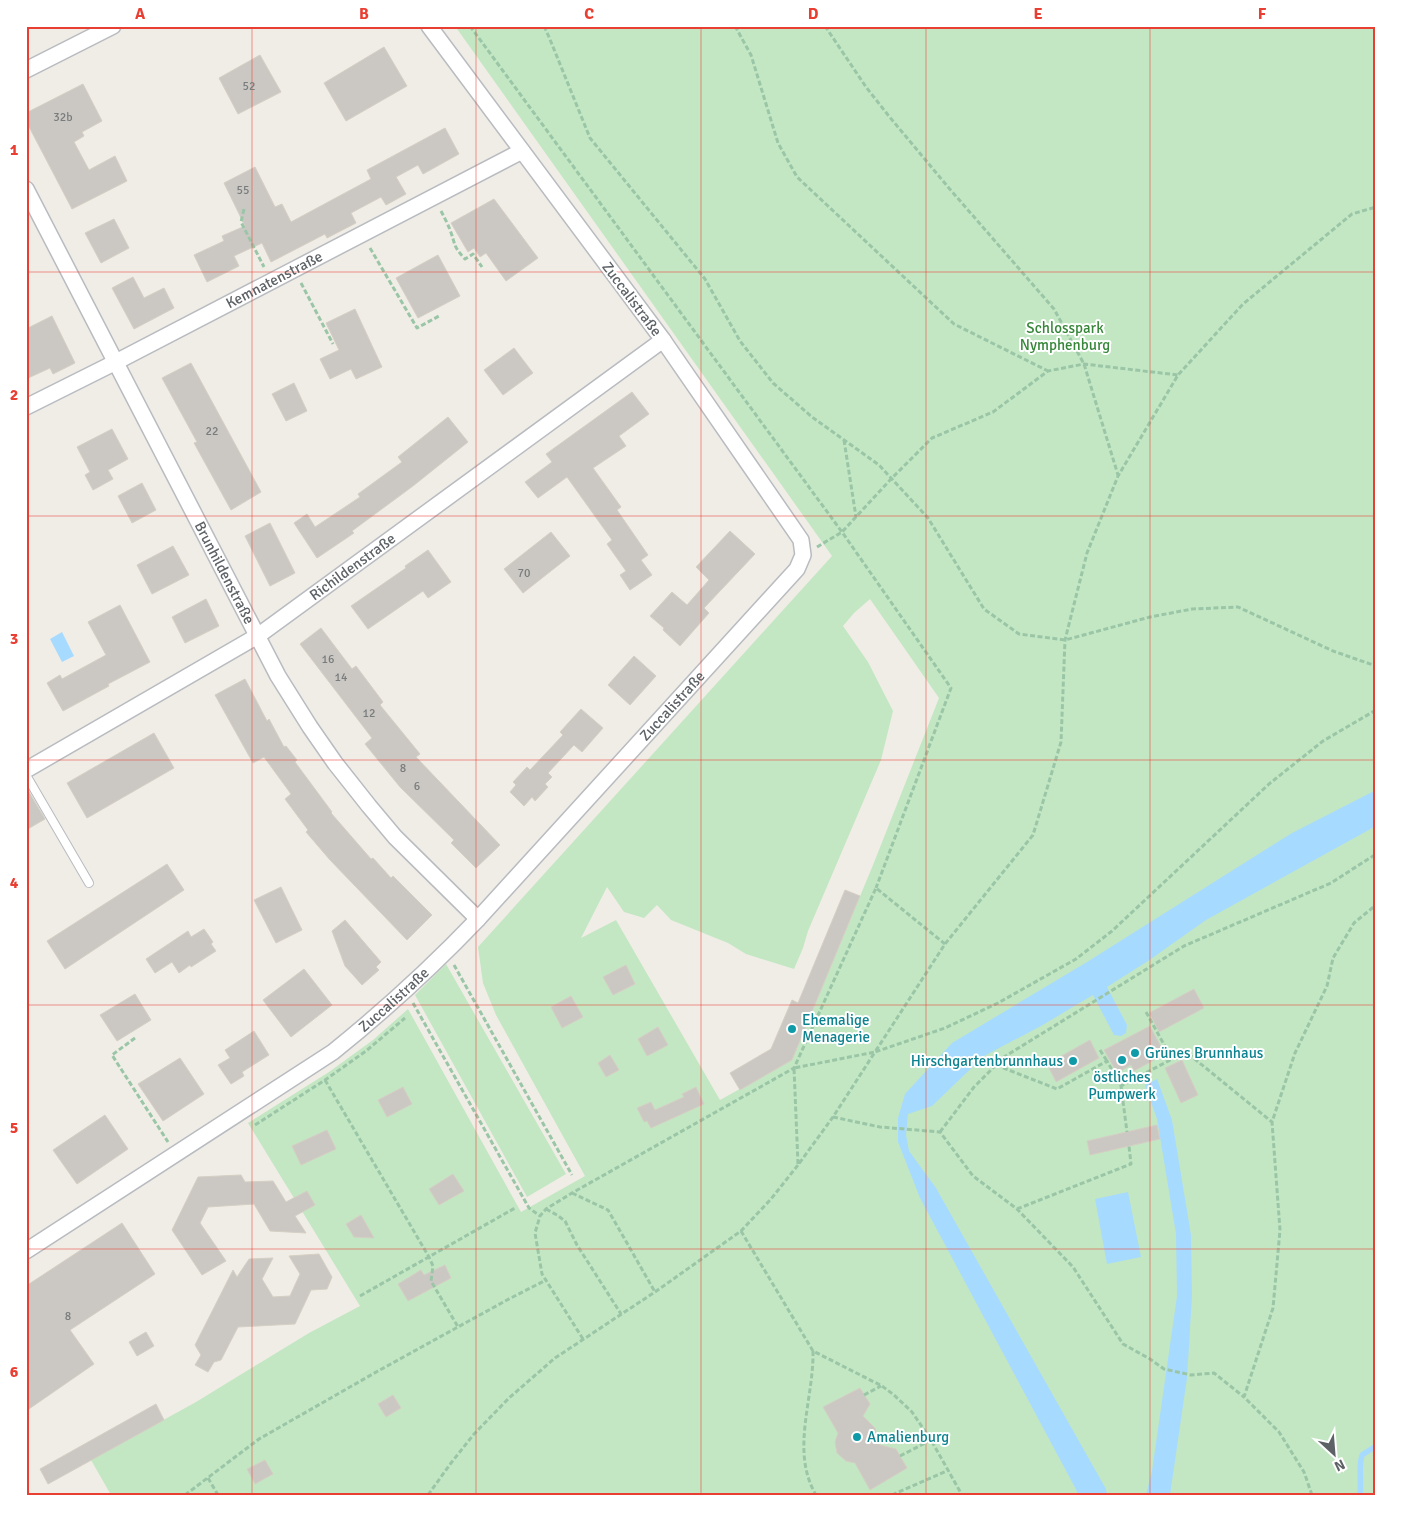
<svg xmlns="http://www.w3.org/2000/svg" width="1402" height="1521" viewBox="0 0 1402 1521" font-family="Signika,sans-serif">
  <rect width="100%" height="100%" fill="#f0ede6"/>
  <!-- green -->
  <path fill="#c3e7c3" fill-rule="evenodd" d="M 455,26 L 1376,26 L 1376,1495 L 111,1495 L 91,1460 L 196,1402 L 309,1333 L 360,1306 L 248,1123 L 329,1072 L 373,1040 L 408,1009 L 521,1212 L 585,1176 L 496,1015 L 483,983 L 478,947 L 832,556 ZM 870,599 L 939,698 L 873,865 L 792,1060 L 720,1100 L 616,920 L 581,938 L 607,887 L 624,912 L 644,918 L 657,905 L 671,920 L 728,943 L 746,954 L 794,969 L 803,948 L 808,931 L 881,760 L 893,711 L 868,662 L 843,626 L 854,613 Z
    M 446,964 L 566,1174 L 527,1197 L 415,995 Z"/>
  <!-- water -->
  <path fill="#a7daff" d="M 62,632 L 74,656 L 62,662 L 50,639 Z
    M 1376,790 L 1376,826 L 1206,920 L 1148,961 L 1107,987 L 1127,1025 L 1126,1033 L 1121,1036 L 1114,1035 L 1093,995 L 1041,1026 L 984,1056 L 932,1106 L 908,1114 L 906,1135 L 909,1151 L 936,1188 L 1106,1489 L 1107,1495 L 1079,1495 L 920,1198 L 898,1142 L 898,1118 L 905,1094 L 952,1043 L 1087,962 L 1292,833 Z
    M 1157,1079 L 1172,1120 L 1191,1235 L 1192,1296 L 1187,1378 L 1170,1495 L 1146,1495 L 1152,1471 L 1177,1296 L 1176,1234 L 1165,1167 L 1157,1119 L 1145,1085 Z
    M 1128,1192 L 1141,1257 L 1107,1264 L 1095,1199 Z"/>
  <g fill="none" stroke-linecap="round" stroke-linejoin="round">
    <!-- stream -->
    <path stroke="#a7daff" stroke-width="5.5" d="M 1360,1495 C 1362,1481 1358,1469 1362,1455 L 1376,1446"/>
  </g>
  <!-- building -->
  <path fill="#cbc8c3" stroke="#d5cfc4" d="M 384,47 L 407,86 L 346,121 L 324,83 Z
    M 260,55 L 281,92 L 238,114 L 219,78 Z
    M 83,84 L 102,121 L 82,132 L 84,136 L 74,142 L 89,170 L 115,156 L 127,181 L 72,209 L 26,121 L 26,113 Z
    M 445,128 L 459,154 L 423,174 L 418,165 L 396,177 L 406,194 L 386,205 L 381,197 L 351,213 L 356,223 L 327,238 L 325,234 L 271,262 L 262,243 L 234,256 L 239,266 L 207,282 L 194,255 L 224,241 L 222,236 L 245,226 L 224,183 L 255,167 L 275,207 L 282,204 L 291,222 L 371,179 L 367,170 Z
    M 494,199 L 538,258 L 506,281 L 486,253 L 480,257 L 474,248 L 468,252 L 451,223 Z
    M 114,219 L 129,248 L 101,263 L 85,233 Z
    M 438,255 L 460,296 L 418,318 L 396,278 Z
    M 133,277 L 144,298 L 164,288 L 174,308 L 134,329 L 112,288 Z
    M 355,309 L 382,367 L 356,379 L 351,369 L 330,379 L 320,359 L 339,350 L 326,323 Z
    M 52,316 L 75,363 L 53,374 L 50,368 L 26,379 L 26,329 Z
    M 514,348 L 533,373 L 503,395 L 484,370 Z
    M 191,363 L 261,492 L 231,510 L 194,443 L 197,442 L 162,378 Z
    M 294,383 L 307,411 L 286,421 L 272,394 Z
    M 632,392 L 649,414 L 619,436 L 626,446 L 593,468 L 621,507 L 617,510 L 648,555 L 641,560 L 652,575 L 630,590 L 620,575 L 626,571 L 607,544 L 612,540 L 567,477 L 538,498 L 525,482 L 552,462 L 546,454 Z
    M 448,417 L 468,442 L 413,486 L 352,531 L 354,533 L 317,558 L 294,523 L 307,514 L 315,527 L 360,497 L 358,494 L 402,462 L 398,457 Z
    M 112,429 L 128,459 L 108,470 L 113,479 L 93,490 L 85,475 L 90,472 L 77,447 Z
    M 142,483 L 156,510 L 132,523 L 118,496 Z
    M 270,523 L 295,573 L 270,586 L 245,536 Z
    M 730,531 L 755,554 L 704,608 L 709,613 L 680,646 L 663,630 L 664,628 L 650,616 L 672,592 L 687,605 L 709,580 L 696,567 Z
    M 551,532 L 570,556 L 523,593 L 504,569 Z
    M 173,546 L 189,575 L 152,594 L 137,565 Z
    M 428,550 L 451,582 L 428,598 L 423,591 L 368,629 L 351,606 L 406,568 L 405,566 Z
    M 206,599 L 219,626 L 185,643 L 172,617 Z
    M 120,605 L 150,662 L 108,684 L 109,686 L 63,711 L 47,683 L 60,675 L 62,679 L 106,655 L 88,622 Z
    M 321,628 L 352,669 L 356,666 L 383,702 L 380,705 L 420,754 L 416,757 L 500,845 L 476,868 L 451,843 L 454,840 L 400,787 L 365,744 L 372,738 L 300,644 Z
    M 634,656 L 656,676 L 630,705 L 608,685 Z
    M 245,679 L 267,721 L 269,719 L 284,747 L 286,746 L 297,760 L 295,762 L 332,812 L 331,813 L 371,859 L 373,858 L 391,878 L 393,876 L 432,915 L 407,940 L 330,860 L 306,832 L 308,830 L 285,799 L 291,794 L 264,757 L 253,763 L 215,695 Z
    M 581,709 L 603,728 L 582,752 L 574,745 L 548,773 L 552,777 L 545,784 L 548,787 L 535,801 L 532,797 L 524,806 L 510,792 L 516,785 L 513,782 L 527,767 L 530,770 L 563,735 L 560,732 Z
    M 154,733 L 174,768 L 87,818 L 67,783 Z
    M 26,787 L 45,819 L 26,830 Z
    M 167,864 L 184,890 L 65,969 L 47,941 Z
    M 281,887 L 302,930 L 276,943 L 254,900 Z
    M 845,890 L 860,896 L 792,1060 L 740,1090 L 730,1073 L 771,1049 L 792,1000 L 798,1003 Z
    M 345,920 L 381,962 L 376,967 L 379,970 L 362,985 L 345,966 L 332,931 Z
    M 204,929 L 213,942 L 211,944 L 216,951 L 191,967 L 190,965 L 179,973 L 172,962 L 155,973 L 146,959 L 188,931 L 191,937 Z
    M 626,965 L 635,984 L 613,995 L 603,977 Z
    M 304,969 L 332,1005 L 291,1037 L 263,1000 Z
    M 1194,989 L 1204,1008 L 1159,1032 L 1149,1013 Z
    M 135,994 L 151,1020 L 117,1041 L 100,1015 Z
    M 571,996 L 583,1017 L 562,1028 L 551,1007 Z
    M 1150,1026 L 1165,1054 L 1134,1071 L 1131,1065 L 1117,1073 L 1104,1050 Z
    M 658,1027 L 668,1045 L 647,1056 L 638,1039 Z
    M 254,1031 L 269,1055 L 242,1072 L 244,1076 L 231,1084 L 218,1065 L 230,1058 L 225,1050 Z
    M 1090,1040 L 1099,1058 L 1056,1082 L 1047,1064 Z
    M 610,1055 L 619,1070 L 606,1077 L 598,1063 Z
    M 180,1058 L 204,1094 L 163,1121 L 138,1084 Z
    M 1182,1060 L 1198,1095 L 1181,1103 L 1165,1068 Z
    M 403,1087 L 412,1104 L 387,1117 L 378,1100 Z
    M 696,1087 L 704,1104 L 651,1128 L 647,1121 L 644,1122 L 637,1108 L 651,1102 L 655,1110 L 684,1097 L 682,1094 Z
    M 105,1115 L 128,1149 L 77,1184 L 53,1150 Z
    M 1157,1125 L 1160,1139 L 1090,1155 L 1087,1141 Z
    M 327,1130 L 336,1149 L 301,1165 L 292,1146 Z
    M 453,1174 L 464,1191 L 439,1205 L 429,1189 Z
    M 241,1175 L 245,1182 L 273,1181 L 286,1202 L 307,1191 L 315,1205 L 295,1216 L 306,1233 L 270,1231 L 254,1204 L 208,1207 L 200,1223 L 226,1261 L 202,1275 L 172,1230 L 198,1177 Z
    M 361,1215 L 374,1238 L 354,1237 L 346,1224 Z
    M 122,1223 L 155,1274 L 70,1330 L 94,1364 L 26,1411 L 26,1286 Z
    M 319,1254 L 332,1277 L 327,1289 L 311,1290 L 295,1324 L 238,1327 L 221,1360 L 214,1362 L 208,1372 L 195,1365 L 201,1355 L 195,1345 L 233,1270 L 237,1277 L 249,1259 L 273,1258 L 262,1279 L 273,1297 L 290,1296 L 300,1274 L 289,1256 Z
    M 445,1265 L 451,1278 L 408,1301 L 398,1284 L 421,1270 L 424,1275 Z
    M 146,1332 L 154,1346 L 137,1356 L 129,1342 Z
    M 860,1388 L 870,1404 L 863,1416 L 875,1428 L 880,1445 L 896,1449 L 907,1468 L 870,1490 L 855,1463 L 846,1461 L 837,1453 L 835,1442 L 838,1433 L 823,1407 Z
    M 393,1395 L 401,1408 L 386,1417 L 378,1404 Z
    M 156,1404 L 164,1420 L 48,1484 L 40,1469 Z
    M 265,1460 L 273,1474 L 255,1484 L 247,1469 Z"/>
  <g fill="none" stroke-linecap="round" stroke-linejoin="round">
    <defs>
      <path id="lane" d="M 26,775 L 89,883"/>
      <g id="street">
        <path d="M 26,70 L 113,26"/>
        <path id="s1" d="M 26,189 L 278,676 L 310,727 L 335,763 L 369,806 L 395,837 L 478,919"/>
        <path id="s2" d="M 26,407 L 116,362 L 522,151"/>
        <path id="s3" d="M 26,770 L 259,635 L 663,340"/>
        <path id="s4" d="M 26,1251 L 333,1052 C 384,1011 433,966 478,919 L 797,569 L 803,555 L 801,540 L 663,340 L 429,26"/>
      </g>
    </defs>
    <!-- lane casing -->
    <use href="#lane" stroke="#b8bbc0" stroke-width="10"/>
    <!-- street casing -->
    <use href="#street" stroke="#b8bbc0" stroke-width="18"/>
    <!-- path -->
    <path stroke="#9ac6a7" stroke-width="3" stroke-dasharray="5 2.5" stroke-linecap="butt" d="M 470,26 L 842,532 L 951,688 L 876,888
      M 544,26 L 549,37 L 590,138 L 705,279 L 740,341 L 773,383 L 812,417 L 879,465 L 928,518 L 984,609 L 1019,634 L 1065,640 L 1150,617 L 1192,609 L 1238,607 L 1333,651 L 1376,666
      M 735,26 L 751,55 L 778,143 L 797,177 L 954,324 L 1048,371
      M 825,26 L 866,87 L 888,115 L 948,187 L 1054,309 L 1084,364 L 1118,475
      M 244,209 L 241,222 L 264,267
      M 441,211 C 444,217 448,224 450,230 C 456,245 452,245 465,259 L 473,254 L 482,267
      M 370,248 L 417,328 L 439,316
      M 301,283 L 333,344
      M 844,440 L 856,517
      M 817,547 L 842,532 L 891,479 L 932,438 L 993,412 L 1048,371 L 1084,364 L 1178,375
      M 454,965 L 572,1175
      M 413,1003 L 529,1208 L 540,1216
      M 1146,1012 L 1172,1059
      M 135,1038 L 112,1055 L 168,1142
      M 1100,1050 L 1107,1061
      M 996,1065 L 1057,1089 L 1107,1061 L 1121,1086 L 1172,1059 L 1191,1056 L 1272,1122
      M 325,1080 L 429,1257 L 433,1266 L 431,1281 L 458,1327
      M 1121,1086 L 1127,1132
      M 833,1117 L 880,1127 L 940,1132 L 973,1176 L 1017,1209 L 1073,1267 L 1123,1344 L 1150,1359 L 1164,1369 L 1191,1375 L 1214,1373 L 1244,1397
      M 255,1125 L 325,1080 L 366,1051 L 405,1018
      M 940,1132 L 974,1087 L 1004,1057 L 1184,946 L 1331,883 L 1376,854
      M 798,1164 L 794,1068 L 875,1052 L 945,944 L 1033,835 L 1061,742 L 1065,640 L 1087,553 L 1118,476 L 1178,375 L 1243,304 L 1352,214 L 1376,207
      M 572,1193 L 608,1210 L 655,1292
      M 546,1209 L 557,1215 L 565,1221 L 577,1245 L 621,1314
      M 1017,1209 L 1131,1164 L 1129,1146
      M 741,1231 L 813,1351 L 882,1386 L 894,1395 L 912,1412 L 931,1440 L 962,1495
      M 360,1296 L 515,1208
      M 583,1339 L 542,1274 L 535,1233 L 540,1216 L 546,1209 L 572,1193 L 794,1068 L 876,888 L 945,944
      M 813,1351 C 814,1399 790,1451 816,1495
      M 864,1395 L 881,1386
      M 900,1456 L 931,1440
      M 208,1478 L 218,1495
      M 185,1495 L 259,1439 L 378,1371 L 507,1300 L 546,1280
      M 428,1495 L 451,1463 L 474,1434 L 509,1398 L 555,1358 L 655,1292 L 741,1231 L 771,1199 L 798,1165 L 833,1117 L 875,1052 L 945,1028 L 998,1003 L 1076,959 L 1112,931 L 1269,784 L 1323,741 L 1376,710
      M 892,1495 L 949,1470
      M 1312,1495 L 1304,1472 L 1279,1432 L 1244,1397 L 1273,1308 L 1280,1230 L 1272,1122 L 1295,1053 L 1327,986 L 1333,958 L 1354,923 L 1376,905"/>
    <!-- lane -->
    <use href="#lane" stroke="#fff" stroke-width="8"/>
    <!-- street -->
    <use href="#street" stroke="#fff" stroke-width="15"/>
  </g>
  <!-- grid -->
  <path fill="none" stroke="#e93f33" stroke-width="1" stroke-opacity="0.55" d="M 252,26 L 252,1495M 476,26 L 476,1495M 701,26 L 701,1495M 926,26 L 926,1495M 1150,26 L 1150,1495M 26,272 L 1376,272M 26,516 L 1376,516M 26,760 L 1376,760M 26,1005 L 1376,1005M 26,1249 L 1376,1249"/>
  <!-- markers -->
  <g fill="#0f9aa8" stroke="#fff" stroke-width="2">
    <circle cx="792" cy="1029" r="5"/>
    <circle cx="1135" cy="1053" r="5"/>
    <circle cx="1122" cy="1060" r="5"/>
    <circle cx="1073" cy="1061" r="5"/>
    <circle cx="857" cy="1437" r="5"/>
  </g>
  <g text-anchor="middle" stroke-width="4" stroke-linejoin="round" paint-order="stroke">
    <!-- number labels -->
    <g font-size="12" fill="#787c7d">
      <text x="249" y="90">52</text>
      <text x="63" y="121">32b</text>
      <text x="243" y="194">55</text>
      <text x="212" y="435">22</text>
      <text x="524" y="577">70</text>
      <text x="328" y="663">16</text>
      <text x="341" y="681">14</text>
      <text x="369" y="717">12</text>
      <text x="403" y="772">8</text>
      <text x="417" y="790">6</text>
      <text x="68" y="1320">8</text>
    </g>
    <!-- street labels -->
    <g font-size="15" fill="#5d6266" stroke="#fff">
      <text dy="5" stroke="none"><textPath href="#s2" startOffset="279">Kemnatenstraße</textPath></text>
      <text transform="translate(632 299) rotate(53)" y="5">Zuccalistraße</text>
      <text dy="5" stroke="none"><textPath href="#s3" startOffset="385">Richildenstraße</textPath></text>
      <text dy="5" stroke="none"><textPath href="#s1" startOffset="432">Brunhildenstraße</textPath></text>
      <text dy="5" stroke="none"><textPath href="#s4" startOffset="851">Zuccalistraße</textPath></text>
      <text dy="5" stroke="none"><textPath href="#s4" startOffset="446">Zuccalistraße</textPath></text>
    </g>
    <!-- park labels -->
    <g font-size="15" fill="#358638" stroke="#fff">
      <text x="1065" y="333">Schlosspark<tspan x="1065" dy="17">Nymphenburg</tspan></text>
    </g>
    <!-- culture labels -->
    <g font-size="15" fill="#0d838f" stroke="#fff" text-anchor="start">
      <text x="802" y="1025">Ehemalige<tspan x="802" dy="17">Menagerie</tspan></text>
      <text x="1145" y="1058">Grünes Brunnhaus</text>
      <text x="1063" y="1066" text-anchor="end">Hirschgartenbrunnhaus</text>
      <text x="1122" y="1082" text-anchor="middle">östliches<tspan x="1122" dy="17">Pumpwerk</tspan></text>
      <text x="867" y="1442">Amalienburg</text>
    </g>
  </g>
  <!-- border -->
  <rect width="1402" height="1521" fill="none" stroke="#ffffff" stroke-width="55"/>
  <!-- north arrow -->
  <g transform="translate(1334 1454) rotate(154)" stroke="#ffffff" stroke-width="4" paint-order="stroke">
  <path d="M0-4L9 19L0 12L-9 19Z" fill="#5d6266"/>
  <text y="-8" font-size="14" font-weight="bold" text-anchor="middle" fill="#5d6266">N</text>
  </g>
  <rect x="28" y="28" width="1346" height="1466" fill="none" stroke="#e93f33" stroke-width="2"/>
  <g font-size="16" text-anchor="middle" font-weight="bold" fill="#e93f33">
    <text x="140" y="19">A</text>
    <text x="364" y="19">B</text>
    <text x="589" y="19">C</text>
    <text x="813" y="19">D</text>
    <text x="1038" y="19">E</text>
    <text x="1262" y="19">F</text>
    <text x="14" y="155">1</text>
    <text x="14" y="400">2</text>
    <text x="14" y="644">3</text>
    <text x="14" y="888">4</text>
    <text x="14" y="1133">5</text>
    <text x="14" y="1377">6</text>
  </g>
</svg>
